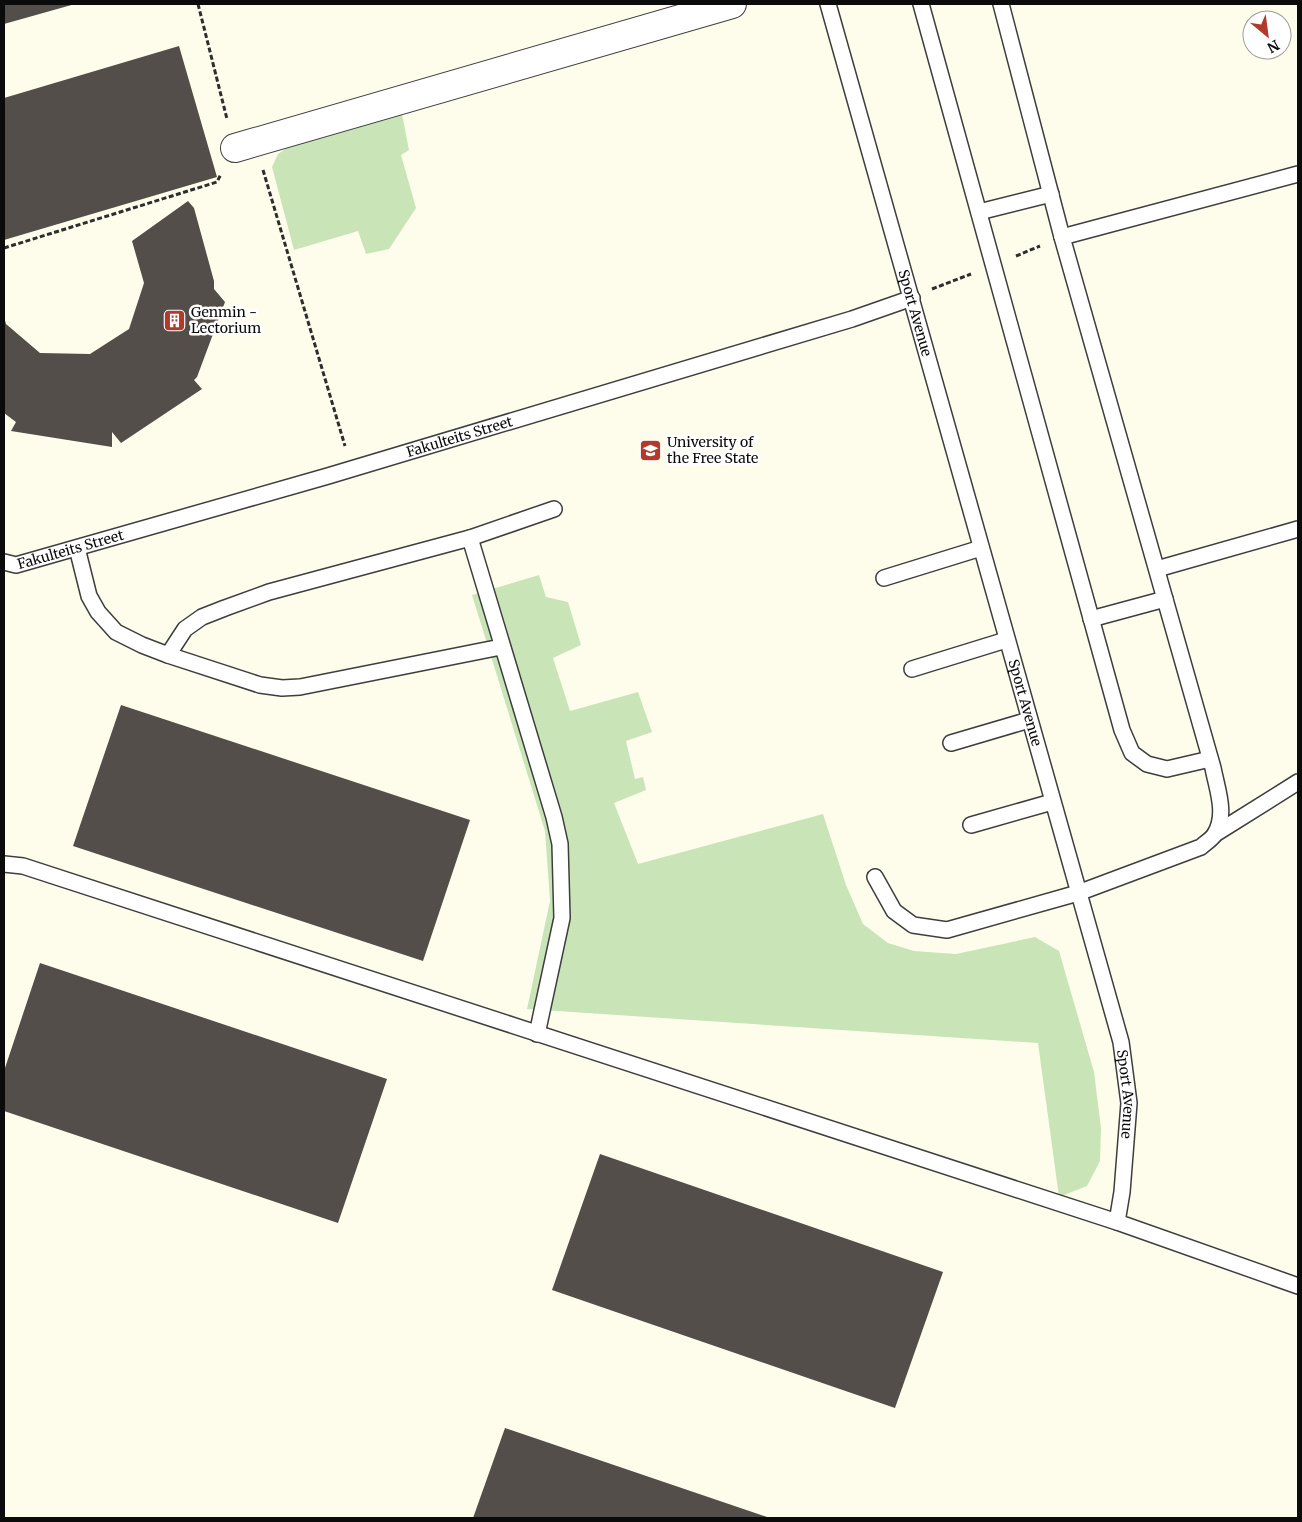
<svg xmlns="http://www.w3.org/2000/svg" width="1302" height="1522" viewBox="0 0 1302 1522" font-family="Merriweather,serif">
  <rect width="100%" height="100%" fill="#fefdeb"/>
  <!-- green -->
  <path fill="#c9e5b7" d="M 401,109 L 409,150 L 401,155 L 416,208 L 389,249 L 366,254 L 358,231 L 294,250 L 272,167 L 278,154 L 295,142 Z
    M 539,575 L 546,597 L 568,602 L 581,645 L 553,658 L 570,711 L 638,692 L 652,732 L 626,741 L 635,779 L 643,777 L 646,790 L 614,803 L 638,864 L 823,814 L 846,885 L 863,924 L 888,943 L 914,951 L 956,954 L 1035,937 L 1059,951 L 1094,1072 L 1101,1128 L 1100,1161 L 1087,1186 L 1059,1197 L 1038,1043 L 527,1009 L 550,901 L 545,831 L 472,595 Z"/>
  <!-- building -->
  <path fill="#534e49" d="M 4,4 L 75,4 L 4,24 Z
    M 179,46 L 217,177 L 4,240 L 4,98 Z
    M 188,201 L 194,208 L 214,281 L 214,289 L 225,302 L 197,377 L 194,380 L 202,389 L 121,443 L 112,432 L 112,447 L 11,431 L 16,422 L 4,413 L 4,317 L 6,324 L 40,353 L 90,354 L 129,329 L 144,283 L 132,241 Z
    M 121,705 L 470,820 L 423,961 L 73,846 Z
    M 40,963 L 387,1079 L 338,1223 L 4,1111 L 4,1071 Z
    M 600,1154 L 943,1272 L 895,1408 L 552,1290 Z
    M 505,1428 L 770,1518 L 473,1518 Z"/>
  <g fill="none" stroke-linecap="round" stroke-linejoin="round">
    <defs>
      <g id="lane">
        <path id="s1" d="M 828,4 L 1121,1042 L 1129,1103 L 1122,1192 L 1117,1222 L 1298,1286"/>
        <path d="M 921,4 L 1122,730 L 1132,753 L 1147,764 L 1167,769 L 1210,759"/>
        <path d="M 979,212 L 1051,194"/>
        <path d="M 1062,237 L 1298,174"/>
        <path d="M 470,538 L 554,817 L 560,844 L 562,918 L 537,1034"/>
        <path d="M 77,548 L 89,596 L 98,612 L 116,632 L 142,645 L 168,655 L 260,685 L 282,688 L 300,687 L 501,647"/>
        <path id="s2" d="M 4,562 L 16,565 L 328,476 L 852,319 L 912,298"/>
        <path d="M 1157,569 L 1298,529"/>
        <path d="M 884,578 L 981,548"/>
        <path d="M 1091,619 L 1165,599"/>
        <path d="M 168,655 L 185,629 L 202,617 L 225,608 L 269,592 L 470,538 L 554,509"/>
        <path d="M 912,669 L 1006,640"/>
        <path d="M 951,743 L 1029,720"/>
        <path d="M 971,825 L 1052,802"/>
        <path d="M 1215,834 L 1298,782"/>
        <path d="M 4,864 L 23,866 L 1117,1222"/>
        <path d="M 875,877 L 894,911 L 913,925 L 947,930 L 1078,893 L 1201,847 C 1205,843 1212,839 1215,834 C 1227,814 1217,789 1213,768 L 1062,237 L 1001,4"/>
      </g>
      <path id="street" d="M 235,148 L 732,4"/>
    </defs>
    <!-- lane casing -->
    <use href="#lane" stroke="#3e3e3e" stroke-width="18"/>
    <!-- street casing -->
    <use href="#street" stroke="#3e3e3e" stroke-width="30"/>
    <!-- path -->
    <path stroke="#2d2d2d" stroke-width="3" stroke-dasharray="5 2.5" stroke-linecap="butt" d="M 198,4 L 227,119
      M 263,170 L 345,446
      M 4,248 L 217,182 L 221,174
      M 1016,256 L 1040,246
      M 932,289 L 971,274"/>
    <!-- lane -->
    <use href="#lane" stroke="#fff" stroke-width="15"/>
    <!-- street -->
    <use href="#street" stroke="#fff" stroke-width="28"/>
  </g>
  <!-- icons -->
  <defs>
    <symbol id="building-square" viewBox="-11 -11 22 22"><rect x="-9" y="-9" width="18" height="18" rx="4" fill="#b23a2d" stroke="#fff"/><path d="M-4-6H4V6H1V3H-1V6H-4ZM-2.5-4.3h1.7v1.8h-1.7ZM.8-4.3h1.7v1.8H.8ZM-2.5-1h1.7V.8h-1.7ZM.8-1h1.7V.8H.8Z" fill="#fff"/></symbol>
    <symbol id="university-square" viewBox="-11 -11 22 22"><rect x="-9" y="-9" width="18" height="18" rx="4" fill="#b23a2d" stroke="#fff"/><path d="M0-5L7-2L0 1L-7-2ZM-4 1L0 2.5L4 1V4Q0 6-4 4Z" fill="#fff"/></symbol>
  </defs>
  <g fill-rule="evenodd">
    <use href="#building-square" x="162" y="308" width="25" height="25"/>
    <use href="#university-square" x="638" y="438" width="25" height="25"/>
  </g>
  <g text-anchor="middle" stroke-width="5" stroke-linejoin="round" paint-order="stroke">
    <!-- poi labels -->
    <g font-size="14" fill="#0b0b0b" stroke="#fff" text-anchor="start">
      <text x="191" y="317">Genmin -<tspan x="191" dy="16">Lectorium</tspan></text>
      <text x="667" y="447">University of<tspan x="667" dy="16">the Free State</tspan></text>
    </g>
    <!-- street labels -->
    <g font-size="14" fill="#0b0b0b" stroke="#fff">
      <text dy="5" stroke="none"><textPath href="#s1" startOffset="321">Sport Avenue</textPath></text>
      <text dy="5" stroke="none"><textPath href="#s2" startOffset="474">Fakulteits Street</textPath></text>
      <text dy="5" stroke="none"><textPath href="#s2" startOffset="69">Fakulteits Street</textPath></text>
      <text dy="5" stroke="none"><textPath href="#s1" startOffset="726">Sport Avenue</textPath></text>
      <text dy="5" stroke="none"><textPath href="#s1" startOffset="1131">Sport Avenue</textPath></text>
    </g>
  </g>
  <!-- border -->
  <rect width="1302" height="1522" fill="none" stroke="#0b0b0b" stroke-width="10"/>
  <!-- north arrow -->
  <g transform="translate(1267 35) rotate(151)"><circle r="24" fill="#ffffff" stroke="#9d9d9d"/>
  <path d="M0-4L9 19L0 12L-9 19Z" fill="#b23a2d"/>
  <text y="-8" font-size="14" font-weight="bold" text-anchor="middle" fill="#0b0b0b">N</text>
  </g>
</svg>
